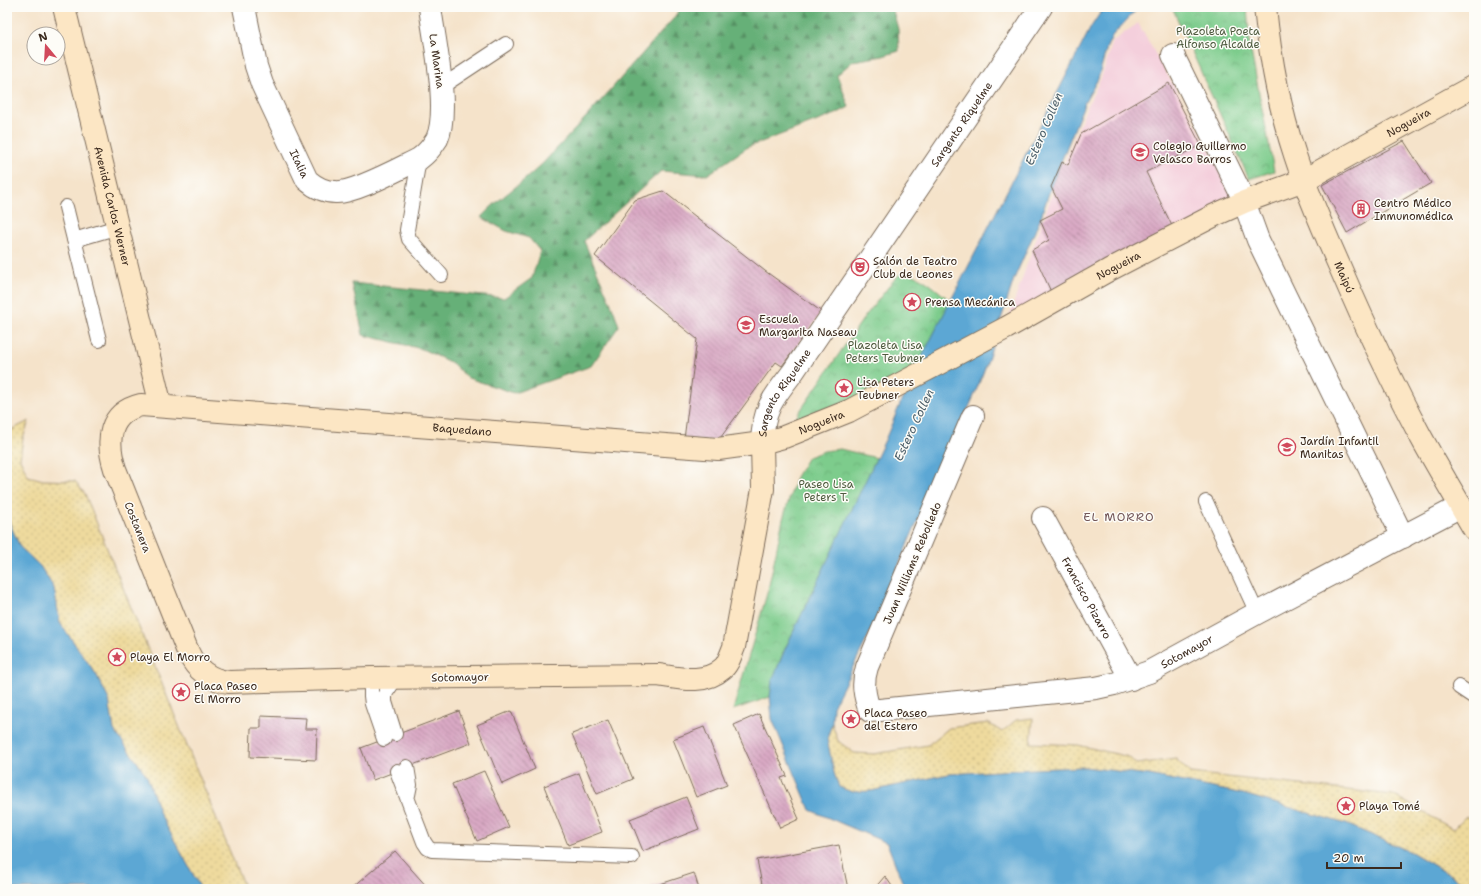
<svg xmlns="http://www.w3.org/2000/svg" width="1481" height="896" viewBox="0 0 1481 896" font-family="'Shantell Sans',sans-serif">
  <defs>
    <pattern id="forest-firs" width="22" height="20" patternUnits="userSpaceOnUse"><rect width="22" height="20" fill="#66b078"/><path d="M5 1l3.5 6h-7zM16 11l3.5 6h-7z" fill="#558f62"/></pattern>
    <pattern id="sand-dots" width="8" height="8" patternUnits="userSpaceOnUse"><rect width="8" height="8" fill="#eeda9e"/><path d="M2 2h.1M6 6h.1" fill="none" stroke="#cdbb88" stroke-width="1.8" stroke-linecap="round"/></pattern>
    <pattern id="park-crowns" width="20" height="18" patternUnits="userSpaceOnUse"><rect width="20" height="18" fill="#7dcc8c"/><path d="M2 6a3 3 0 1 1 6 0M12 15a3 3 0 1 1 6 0" fill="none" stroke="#6daf78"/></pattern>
    <pattern id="building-back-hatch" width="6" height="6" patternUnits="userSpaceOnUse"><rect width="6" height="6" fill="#d9a9c4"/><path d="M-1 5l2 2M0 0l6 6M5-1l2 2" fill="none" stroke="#b18a9f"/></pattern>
  </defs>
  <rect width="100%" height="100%" fill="#fdfcf7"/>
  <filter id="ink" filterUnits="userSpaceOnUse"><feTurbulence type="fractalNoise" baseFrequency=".025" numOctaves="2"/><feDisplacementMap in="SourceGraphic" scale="8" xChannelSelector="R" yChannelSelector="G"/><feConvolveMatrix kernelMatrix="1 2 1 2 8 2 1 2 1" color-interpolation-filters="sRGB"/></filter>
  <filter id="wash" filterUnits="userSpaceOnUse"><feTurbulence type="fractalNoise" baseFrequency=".012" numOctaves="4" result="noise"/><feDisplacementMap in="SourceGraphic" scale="16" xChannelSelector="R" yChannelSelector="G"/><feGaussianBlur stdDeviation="0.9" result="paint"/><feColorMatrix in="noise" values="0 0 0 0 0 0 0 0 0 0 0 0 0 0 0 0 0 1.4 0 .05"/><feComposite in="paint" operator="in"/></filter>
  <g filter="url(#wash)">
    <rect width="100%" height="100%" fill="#f5e3ca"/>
    <!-- built -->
    <path fill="#f4cfdc" d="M 1138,23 L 1238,199 L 1007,323 L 1024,273 L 1051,197 L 1087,106 L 1101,78 L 1113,41 Z"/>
    <!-- forest -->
    <path fill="url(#forest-firs)" stroke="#506d4b" d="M 681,7 L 892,7 L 898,29 L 899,51 L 883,56 L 853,61 L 837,75 L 849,107 L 836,114 L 748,147 L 707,175 L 661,171 L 584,241 L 614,311 L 619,326 L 591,366 L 514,393 L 468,378 L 452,363 L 422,349 L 363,335 L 352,283 L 504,298 L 532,278 L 540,251 L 529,238 L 506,231 L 481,217 C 500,197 523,183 543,163 C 588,117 630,67 673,19 Z"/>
    <!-- sand -->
    <path fill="url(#sand-dots)" stroke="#94825e" d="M 29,421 L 23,438 L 20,459 L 28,476 L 43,480 L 75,481 L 85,494 L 245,889 L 201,889 L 160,814 L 147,776 L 114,730 L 109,700 L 96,674 L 60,623 L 54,588 L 40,566 L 20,547 L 7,517 L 7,432 Z
      M 1033,718 L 1031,743 L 1078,745 L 1129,757 L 1136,764 L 1176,759 L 1190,773 L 1393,795 L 1453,829 L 1466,816 L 1474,822 L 1474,889 L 1413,853 L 1346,824 L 1243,794 L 1149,775 L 1084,767 L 949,774 L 871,791 L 852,792 L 839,787 L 834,773 L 827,739 L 832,723 L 838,741 L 854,753 L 874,754 L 928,745 L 949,728 L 988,723 L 1002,732 L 1016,720 Z"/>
    <!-- park -->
    <path fill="url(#park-crowns)" stroke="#5c7b55" d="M 1172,7 L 1247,7 L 1250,46 L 1274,171 L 1249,179 Z
      M 901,273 C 920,272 937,291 951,301 L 911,378 L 795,422 L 798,414 L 863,319 L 893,281 Z
      M 840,449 L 877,458 L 785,649 L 772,681 L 770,697 L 733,710 L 768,590 L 783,519 L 796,477 L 808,457 L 824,451 Z"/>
    <!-- water -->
    <path fill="#5ba7d4" stroke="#4b6879" d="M 1104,7 L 1139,7 L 1112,36 L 1107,47 L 1098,79 L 1085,102 L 1051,187 L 1040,220 L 1014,279 L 987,363 L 974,396 L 914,529 L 870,633 L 833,707 L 832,723 L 827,739 L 834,773 L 839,787 L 852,792 L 871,791 L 949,774 L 1033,769 L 1084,767 L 1149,775 L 1243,794 L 1346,824 L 1413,853 L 1473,889 L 905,889 L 887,843 L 810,810 L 772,719 L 770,697 L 772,681 L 785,649 L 885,440 L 911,378 L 1091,27 Z
      M 7,517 L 20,547 L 40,566 L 54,588 L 60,623 L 96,674 L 109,700 L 114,730 L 147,776 L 160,814 L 201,889 L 7,889 Z"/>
    <g id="blocks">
      <!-- building -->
      <path fill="url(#building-back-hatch)" d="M 1169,83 L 1201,145 L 1146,172 L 1173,228 L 1052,294 L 1032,250 L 1049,240 L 1040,220 L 1062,209 L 1051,187 L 1062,162 L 1068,165 L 1081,134 Z
        M 1404,141 L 1431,183 L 1347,233 L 1322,185 Z
        M 663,191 L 765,271 L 822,312 L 782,366 L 776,362 L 718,441 L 684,439 L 697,339 L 595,256 L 635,200 Z
        M 459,711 L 471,743 L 373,780 L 361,748 Z
        M 511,711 L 535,769 L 502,784 L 477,725 Z
        M 759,714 L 787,776 L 781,778 L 799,819 L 780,828 L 734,725 Z
        M 261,716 L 306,718 L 305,729 L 317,729 L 316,760 L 250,757 L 251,728 L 261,728 Z
        M 608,720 L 633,779 L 597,794 L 572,734 Z
        M 704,727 L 727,785 L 696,797 L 673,739 Z
        M 484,771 L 509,827 L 477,841 L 452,784 Z
        M 579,773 L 602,832 L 568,845 L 544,786 Z
        M 686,797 L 699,829 L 643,851 L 630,819 Z
        M 839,845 L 848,889 L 763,889 L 757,860 Z
        M 395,851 L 429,889 L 351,889 Z
        M 694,873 L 699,889 L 645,889 Z
        M 885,876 L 894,889 L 874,889 Z"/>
    </g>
  </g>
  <g filter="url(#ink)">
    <use href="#blocks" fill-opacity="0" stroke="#7c6b5a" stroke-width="1"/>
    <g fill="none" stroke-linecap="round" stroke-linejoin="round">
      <defs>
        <path id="lane" d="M 441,87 L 506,44
          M 419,159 L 407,230 L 409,239 L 441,275
          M 66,207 L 99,340
          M 74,240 L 118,227
          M 1206,502 L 1257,613
          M 371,678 L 371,696 L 372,704 L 384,739
          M 1459,687 L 1474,697
          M 395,734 L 385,702 L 385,694 L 396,678
          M 407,767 L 410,785 L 408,795
          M 397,771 L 424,842 L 428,848 L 432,850 L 632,857"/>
        <g id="street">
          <path id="s1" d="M 244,7 L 256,66 L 262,84 L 307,180 C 315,187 323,192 335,192 C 353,194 400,168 419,159 C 426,154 432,147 437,139 C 450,110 434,39 430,7"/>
          <path d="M 1173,55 L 1242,196 L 1258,240 L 1403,537"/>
          <path id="s2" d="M 973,416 L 867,667 C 862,683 864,695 870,711 L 1096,688 L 1114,684 L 1149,672 L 1257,613 L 1461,506"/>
          <path id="s3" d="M 762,443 C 763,409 773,398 793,372 L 1041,7"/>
          <path id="s4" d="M 1043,518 L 1131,679"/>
        </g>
        <g id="secondary">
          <path id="s5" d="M 64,7 L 161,406"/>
          <path id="s6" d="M 1265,7 C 1270,57 1279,107 1295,155 C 1307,192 1323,229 1339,265 C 1364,323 1391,381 1421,437 C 1438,468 1456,498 1474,529"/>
          <path id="s7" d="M 762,443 L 763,489 L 734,647 C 731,654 728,665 722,669 C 704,685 679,678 658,675 L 371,678 L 229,682 C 209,680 196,670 188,652 L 115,469 C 106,441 108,413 141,405 L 718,449 L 762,443 L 784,437 L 849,411 L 1006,328 L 1109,270 L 1215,215 L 1244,202 L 1304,180 L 1474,86"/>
        </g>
      </defs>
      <!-- lane casing -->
      <use href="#lane" stroke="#7c6b5a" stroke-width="16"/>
      <!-- street casing -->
      <use href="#street" stroke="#7c6b5a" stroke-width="24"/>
      <!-- secondary casing -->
      <use href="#secondary" stroke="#7c6b5a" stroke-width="24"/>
      <!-- lane -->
      <use href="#lane" stroke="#fff" stroke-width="14"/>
      <!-- street -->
      <use href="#street" stroke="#fff" stroke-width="22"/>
      <!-- secondary -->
      <use href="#secondary" stroke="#fce6c4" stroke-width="22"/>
    </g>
  </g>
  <!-- icons -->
  <defs>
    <symbol id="school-ring" viewBox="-11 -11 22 22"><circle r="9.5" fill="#fdfcf7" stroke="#d1495b" stroke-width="1.5"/><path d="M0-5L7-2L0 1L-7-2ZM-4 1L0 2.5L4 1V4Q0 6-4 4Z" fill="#d1495b"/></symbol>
    <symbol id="building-ring" viewBox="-11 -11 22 22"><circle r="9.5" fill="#fdfcf7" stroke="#d1495b" stroke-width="1.5"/><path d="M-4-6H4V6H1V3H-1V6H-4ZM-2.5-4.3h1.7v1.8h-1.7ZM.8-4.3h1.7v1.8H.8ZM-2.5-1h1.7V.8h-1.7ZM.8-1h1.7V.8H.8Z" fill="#d1495b"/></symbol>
    <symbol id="theatre-ring" viewBox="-11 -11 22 22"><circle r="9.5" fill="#fdfcf7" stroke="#d1495b" stroke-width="1.5"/><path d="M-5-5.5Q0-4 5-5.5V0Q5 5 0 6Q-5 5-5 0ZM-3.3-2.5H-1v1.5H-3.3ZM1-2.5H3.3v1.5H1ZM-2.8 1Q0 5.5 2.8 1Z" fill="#d1495b"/></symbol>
    <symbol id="sight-ring" viewBox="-11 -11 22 22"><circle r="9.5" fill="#fdfcf7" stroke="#d1495b" stroke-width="1.5"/><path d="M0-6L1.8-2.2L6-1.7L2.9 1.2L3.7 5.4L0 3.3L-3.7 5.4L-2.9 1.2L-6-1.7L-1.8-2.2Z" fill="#d1495b"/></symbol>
  </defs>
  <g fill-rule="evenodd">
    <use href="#school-ring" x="1130" y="142" width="20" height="20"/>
    <use href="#building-ring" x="1351" y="199" width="20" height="20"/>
    <use href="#theatre-ring" x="850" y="257" width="20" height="20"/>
    <use href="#sight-ring" x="902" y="292" width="20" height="20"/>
    <use href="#school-ring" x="736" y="315" width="20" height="20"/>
    <use href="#sight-ring" x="834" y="378" width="20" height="20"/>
    <use href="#school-ring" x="1277" y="437" width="20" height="20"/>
    <use href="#sight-ring" x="107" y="647" width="20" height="20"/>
    <use href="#sight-ring" x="171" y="682" width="20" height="20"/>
    <use href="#sight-ring" x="841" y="709" width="20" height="20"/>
    <use href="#sight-ring" x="1336" y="796" width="20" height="20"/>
  </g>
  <g text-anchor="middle" stroke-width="3" stroke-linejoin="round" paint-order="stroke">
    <!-- park labels -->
    <g font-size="11" fill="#4f5b3f" stroke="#fdfcf7">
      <text x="1218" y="35">Plazoleta Poeta<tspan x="1218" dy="13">Alfonso Alcalde</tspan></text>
      <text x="885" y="349">Plazoleta Lisa<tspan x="885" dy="13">Peters Teubner</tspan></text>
      <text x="826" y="488">Paseo Lisa<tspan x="826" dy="13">Peters T.</tspan></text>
    </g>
    <!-- street labels -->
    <g font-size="11" fill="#3b2a1e" stroke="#fdfcf7">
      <text transform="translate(437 61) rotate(82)" y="4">La Marina</text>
      <text dy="4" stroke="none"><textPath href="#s7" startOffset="2404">Nogueira</textPath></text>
      <text dy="4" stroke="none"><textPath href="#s3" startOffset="379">Sargento Riquelme</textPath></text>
      <text dy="4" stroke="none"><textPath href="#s1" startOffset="167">Italia</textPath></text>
      <text dy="4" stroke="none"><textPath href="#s5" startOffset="205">Avenida Carlos Werner</textPath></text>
      <text dy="4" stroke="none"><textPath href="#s7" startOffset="2080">Nogueira</textPath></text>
      <text dy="4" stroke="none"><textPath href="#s6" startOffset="283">Maipú</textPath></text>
      <text dy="4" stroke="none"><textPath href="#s3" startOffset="56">Sargento Riquelme</textPath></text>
      <text dy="4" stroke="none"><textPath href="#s7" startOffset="1744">Nogueira</textPath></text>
      <text dy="4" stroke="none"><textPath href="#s7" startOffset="1380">Baquedano</textPath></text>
      <text transform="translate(138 527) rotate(68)" y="4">Costanera</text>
      <text transform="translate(912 563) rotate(-67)" y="4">Juan Williams Rebolledo</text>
      <text dy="4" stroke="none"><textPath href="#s4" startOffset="91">Francisco Pizarro</textPath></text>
      <text dy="4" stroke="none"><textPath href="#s2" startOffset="643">Sotomayor</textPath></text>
      <text transform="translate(460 677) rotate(-1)" y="4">Sotomayor</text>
    </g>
    <!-- poi labels -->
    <g font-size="11" fill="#3b2a1e" stroke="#fdfcf7" text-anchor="start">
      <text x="1153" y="150">Colegio Guillermo<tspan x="1153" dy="13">Velasco Barros</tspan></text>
      <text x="1374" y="207">Centro Médico<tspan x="1374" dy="13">Inmunomédica</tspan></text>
      <text x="873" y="265">Salón de Teatro<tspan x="873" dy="13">Club de Leones</tspan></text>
      <text x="925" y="306">Prensa Mecánica</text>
      <text x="759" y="323">Escuela<tspan x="759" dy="13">Margarita Naseau</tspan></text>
      <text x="857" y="386">Lisa Peters<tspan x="857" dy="13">Teubner</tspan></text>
      <text x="1300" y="445">Jardín Infantil<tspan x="1300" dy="13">Manitas</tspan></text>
      <text x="130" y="661">Playa El Morro</text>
      <text x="194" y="690">Placa Paseo<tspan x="194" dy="13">El Morro</tspan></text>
      <text x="864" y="717">Placa Paseo<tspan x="864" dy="13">del Estero</tspan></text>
      <text x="1359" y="810">Playa Tomé</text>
    </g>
    <!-- water labels -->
    <g font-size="12" font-style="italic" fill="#485c67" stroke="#fdfcf7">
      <text transform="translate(1044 129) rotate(-67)" y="4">Estero Collen</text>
      <text transform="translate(914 425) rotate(-65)" y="4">Estero Collen</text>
    </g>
    <!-- neighbourhood labels -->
    <g font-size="12" letter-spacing="1" fill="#725658" stroke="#fdfcf7">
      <text x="1119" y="521">EL MORRO</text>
    </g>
  </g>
  <!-- margin -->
  <rect width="1481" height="896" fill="none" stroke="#fdfcf7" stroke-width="24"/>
  <!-- north arrow -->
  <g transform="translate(46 46) rotate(342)"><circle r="19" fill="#fdfcf7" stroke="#afa8a0"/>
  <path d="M0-3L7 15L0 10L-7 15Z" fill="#d1495b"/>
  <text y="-6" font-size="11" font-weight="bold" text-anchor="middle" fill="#3b2a1e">N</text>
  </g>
  <!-- scale -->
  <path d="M1327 862v6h74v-6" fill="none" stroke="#3b2a1e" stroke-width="2"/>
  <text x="1333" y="862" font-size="12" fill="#3b2a1e" stroke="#fdfcf7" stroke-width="3" paint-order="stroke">20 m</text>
</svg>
